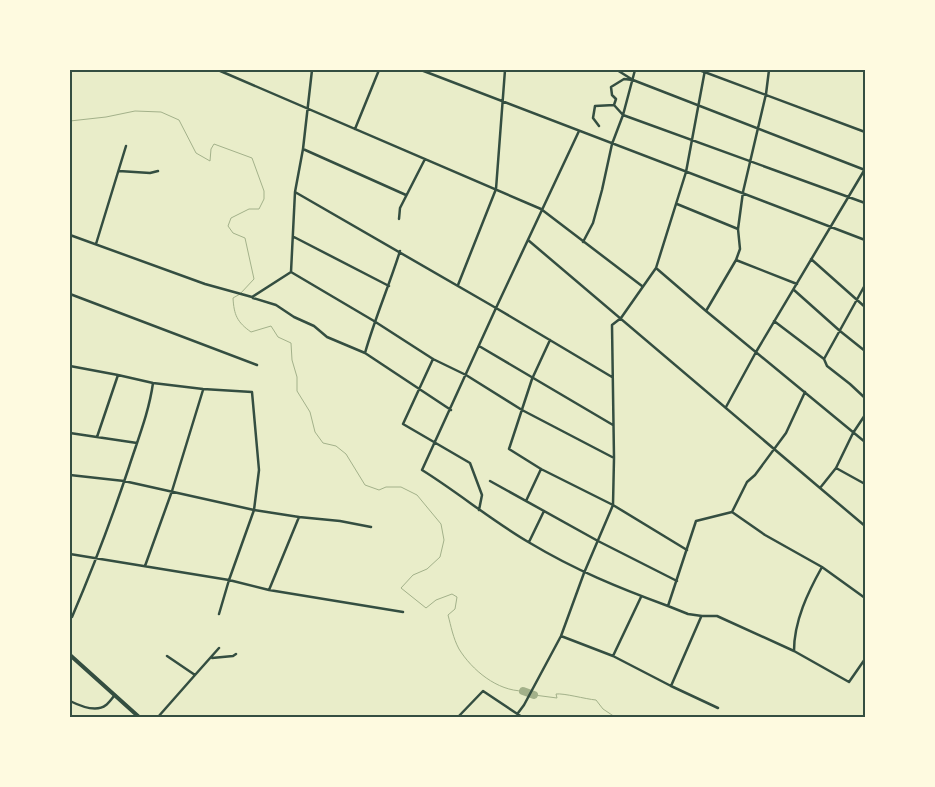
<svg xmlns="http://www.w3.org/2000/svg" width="935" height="787" viewBox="0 0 935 787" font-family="'Work Sans',sans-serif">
  <rect width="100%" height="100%" fill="#e9edc9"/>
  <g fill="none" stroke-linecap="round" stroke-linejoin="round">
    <!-- stream -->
    <path stroke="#a3b18a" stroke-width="1" d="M 70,121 L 106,117 L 135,111 L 161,112 L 179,120 L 196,153 L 210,161 L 211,149 L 214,144 L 252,158 L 264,191 L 264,199 L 259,209 L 249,209 L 231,218 L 228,226 L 233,233 L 245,238 L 254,279 L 240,294 L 233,298 C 234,315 237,322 251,332 L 271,326 L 278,337 L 291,343 L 292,360 L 297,377 L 297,391 L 310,412 L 315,432 L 323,443 L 336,446 L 346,454 L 365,485 L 379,490 L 386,487 L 401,487 L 417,495 L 441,524 L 444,540 L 440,557 L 427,569 L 413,575 L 401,588 L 426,608 L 436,600 L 452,594 L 457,597 L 455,609 L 448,615 C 451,626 453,638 459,649 C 472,670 497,691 523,691
      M 534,695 L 557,698 L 556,694 C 564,693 585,699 596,700 L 603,709 L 615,717"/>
    <!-- river -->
    <path stroke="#a3b18a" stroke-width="8" d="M 523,691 L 534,695"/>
    <!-- minor -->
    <path stroke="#344e41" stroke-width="2.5" d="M 218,70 L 541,209 L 642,286
      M 421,70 L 865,240
      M 617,70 L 633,80 L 865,170
      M 699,70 L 865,132
      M 70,72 L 70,70
      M 633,80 L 624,79 L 611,87 L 612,95 L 616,99 L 614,105 L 623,115 L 865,203
      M 599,126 L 593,118 L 595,106 L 614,105
      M 355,129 L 379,70
      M 303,149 L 406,195
      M 119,171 L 150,173 L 158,171
      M 295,192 L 496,308 L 579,131
      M 677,204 L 738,229
      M 399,219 L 400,208 L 425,159
      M 70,235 L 205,284 L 252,297 L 291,272
      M 294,237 L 389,286
      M 528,240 L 820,488
      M 583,242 L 593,223 L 602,190 L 612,144 L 623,115 L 635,70
      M 96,244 L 126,146
      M 811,259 L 865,307
      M 736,260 L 797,284
      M 656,268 L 706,311 L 865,442
      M 291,272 L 374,321 L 433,359 L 466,375 L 522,410 L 614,458
      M 291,272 L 295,192 L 303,149 L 312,70
      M 458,285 L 496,189 L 505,70
      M 794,290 L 840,331 L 865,351
      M 70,294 L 257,365
      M 253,298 L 276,305 L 294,317 L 314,326 L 327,337 L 365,353 L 451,410
      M 706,311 L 736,260 L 740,249 L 738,229 L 743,192 L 766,94 L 769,70
      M 774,321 L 824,359 L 827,366 L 850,384 L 865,398
      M 479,346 L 613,425
      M 365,353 C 375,318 389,286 400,251
      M 433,359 L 403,424 L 470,463 L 482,495 L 479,510
      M 824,359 L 865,285
      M 70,366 L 118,375 L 153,383 L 203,389 L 252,392 L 259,470 L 254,510 L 229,580 L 219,614
      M 612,377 L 496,308 L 422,470 C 459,493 492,521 530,543 C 575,570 619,588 668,606 L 696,521 L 732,512 L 747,482 L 755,475 L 786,433 L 805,392
      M 726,407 L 756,352 L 865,169
      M 865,415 L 853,433 L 836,468 L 820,488 L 865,526
      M 70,433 L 137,443
      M 97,437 L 118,375
      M 836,468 L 865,484
      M 70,475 L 124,481 L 254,510 L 299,517 L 340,521 L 371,527
      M 490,481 L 598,541 L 677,581
      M 526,501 L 541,469
      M 732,512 L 765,535 L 822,567 L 865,598
      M 529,542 L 544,511
      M 687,550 L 613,505 L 614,458 L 612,325 L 621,318 L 656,268 L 686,172 L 705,70
      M 70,554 L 229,580 L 269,590 L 403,612
      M 145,566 L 172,491 L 203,390
      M 269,590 L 299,517
      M 668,606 L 688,614 L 702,616 L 717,616 L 794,651 L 849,682 L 865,659
      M 72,617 C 93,568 112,518 129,467 C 138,439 149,412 153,383
      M 561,636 L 613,656 L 671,686 L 718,708
      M 794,651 C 794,621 808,592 822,567
      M 613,656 L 641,597
      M 212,658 L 233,656 L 236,654
      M 195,675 L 219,648
      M 671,686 L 701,617
      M 70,701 C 80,706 96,713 106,705 C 109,703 112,698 115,695
      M 158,717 L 195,675 L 167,656
      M 458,717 L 483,691 L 522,717
      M 515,717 L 524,705 L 561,636 L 584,573 L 613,505 L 541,469 L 509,449 L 532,379 L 550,340"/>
    <!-- primary -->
    <path stroke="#344e41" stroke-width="4" d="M 70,655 L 139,717"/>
  </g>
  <!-- border -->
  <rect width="935" height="787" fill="none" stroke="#fefae0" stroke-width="142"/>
  <rect x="71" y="71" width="793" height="645" fill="none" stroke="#344e41" stroke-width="2"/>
</svg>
